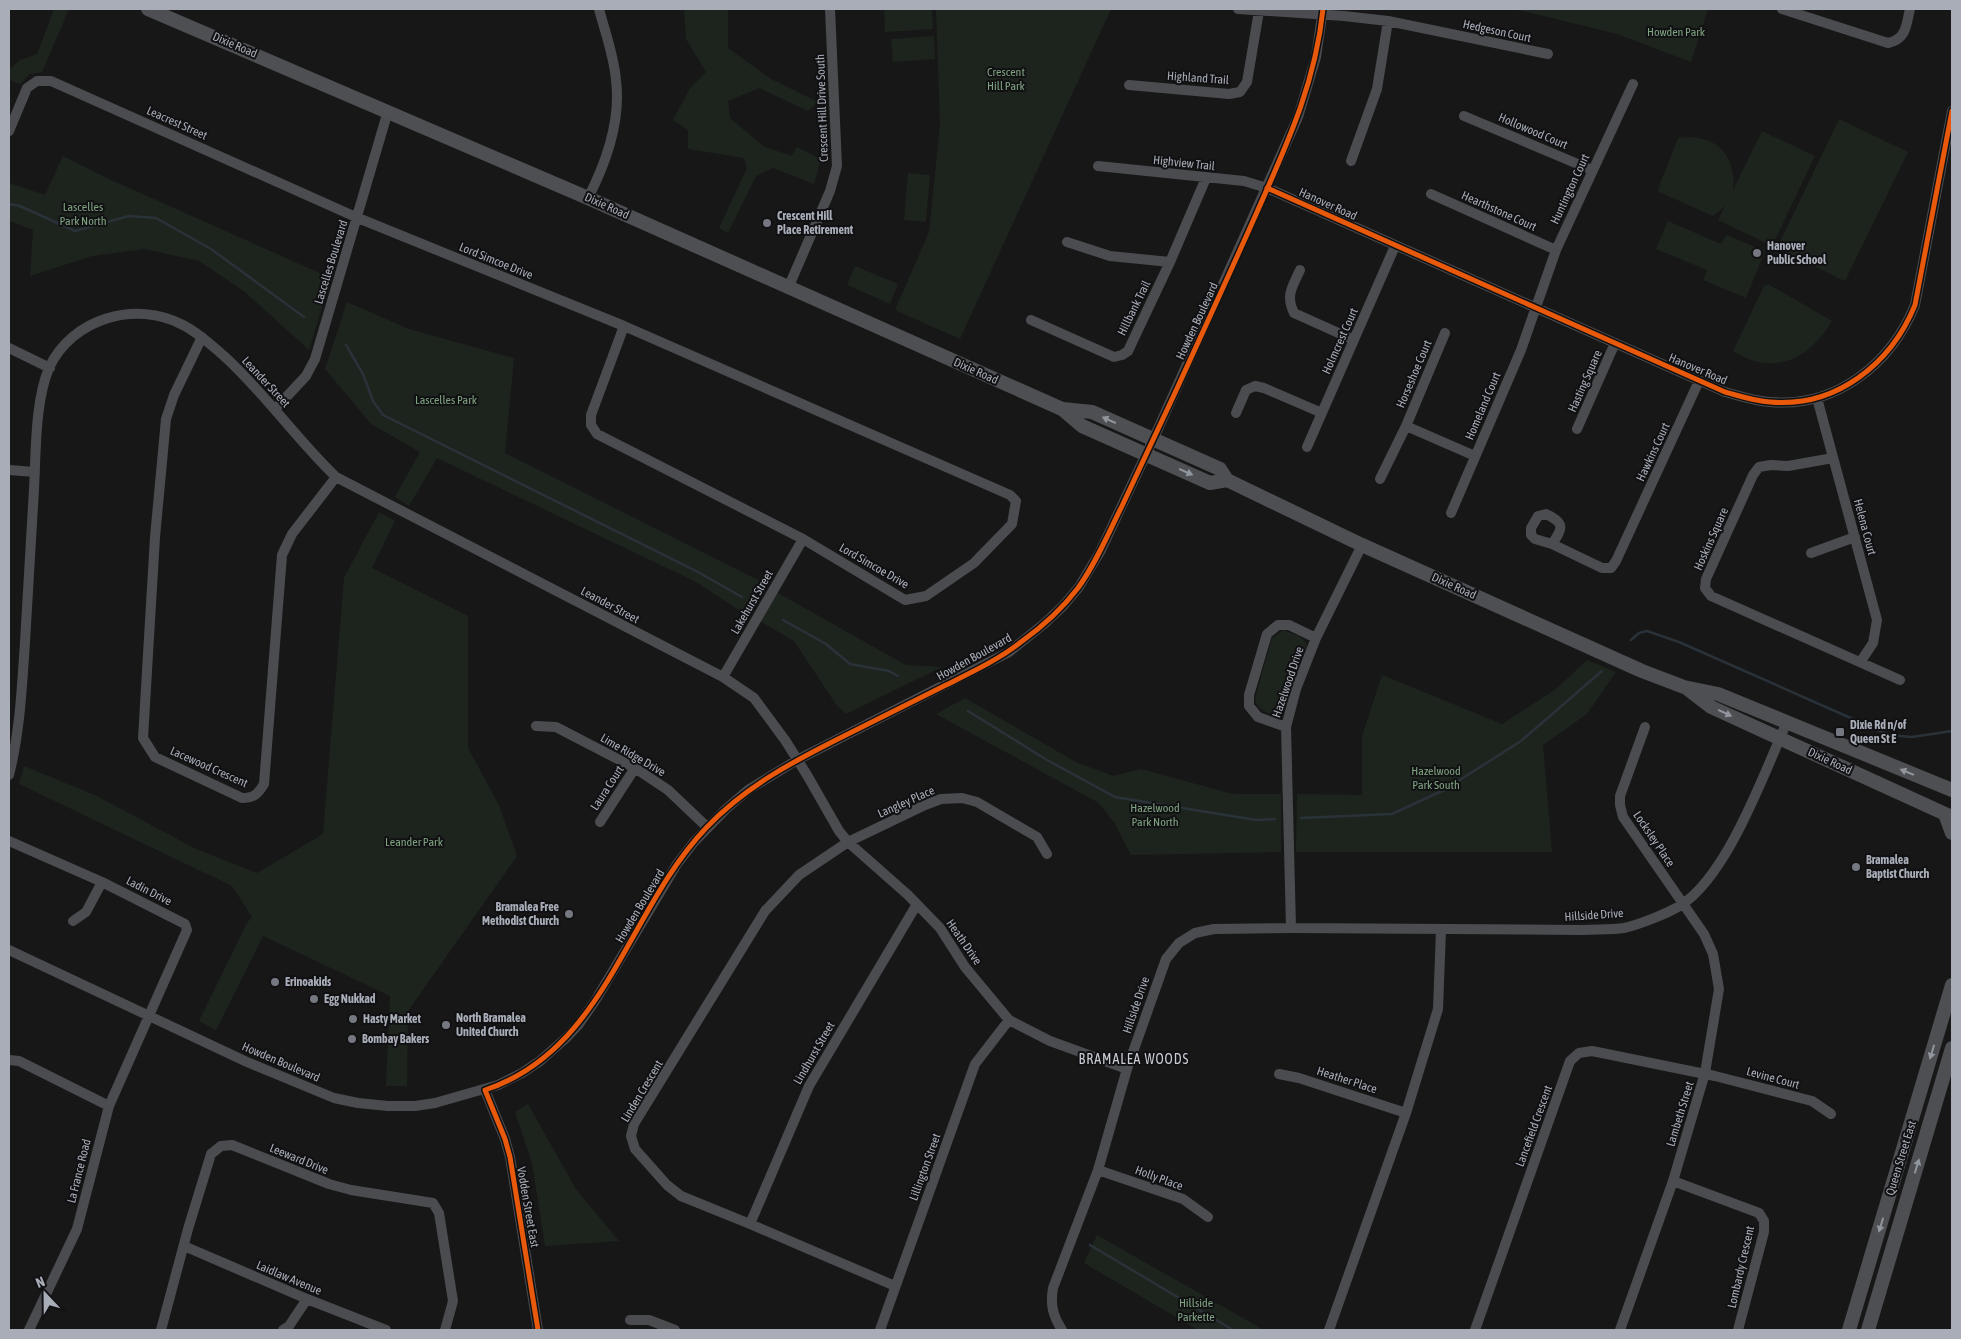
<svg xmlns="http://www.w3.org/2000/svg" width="1961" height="1339" viewBox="0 0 1961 1339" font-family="'Asap Condensed',sans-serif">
  <rect width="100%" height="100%" fill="#171717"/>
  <!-- green -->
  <path fill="#1d241e" d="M 54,9 L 69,9 L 42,72 L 30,74 L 20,84 L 9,80 L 9,70 L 20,60 L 37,54 Z
    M 684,9 L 728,9 L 728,48 L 771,79 L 818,102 L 808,111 L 759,88 L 728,101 L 730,118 L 765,147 L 792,156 L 797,147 L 821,159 L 814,184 L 773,168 L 756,176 L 728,233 L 719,228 L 747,168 L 744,158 L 688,149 L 688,130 L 673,120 L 690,88 L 706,72 L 686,39 Z
    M 884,9 L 932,9 L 933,29 L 885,32 Z
    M 936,9 L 1111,9 L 960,339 L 895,310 L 929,232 L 940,125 Z
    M 1515,9 L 1708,9 L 1691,62 L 1617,34 Z
    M 934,36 L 935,59 L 893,62 L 891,39 Z
    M 1839,119 L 1908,152 L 1845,281 L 1777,248 Z
    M 1762,131 L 1815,156 L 1772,246 L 1718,220 L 1725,206 L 1713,216 L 1659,192 L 1658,189 L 1678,138 C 1715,133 1737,154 1733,190 Z
    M 63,156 L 109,179 L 331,278 L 309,350 L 245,292 L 199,261 L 145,249 L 92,256 L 30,276 L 33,230 L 9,221 L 9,183 L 45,195 Z
    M 908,173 L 930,175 L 926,222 L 904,220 Z
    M 1668,221 L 1721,244 L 1726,235 L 1765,251 L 1746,298 L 1703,280 L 1707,270 L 1656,249 Z
    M 855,266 L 898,284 L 890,304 L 847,285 Z
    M 1768,284 L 1832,321 C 1815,350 1787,372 1751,360 C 1745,358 1739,354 1733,351 L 1764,286 Z
    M 347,302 L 409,329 L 514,358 L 505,453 L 760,581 L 742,612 L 696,582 L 437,458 L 409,506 L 395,497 L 420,452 L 371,424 L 325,369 Z
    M 379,512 L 395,521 L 372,568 L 468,616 L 468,748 L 499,805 L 517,856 L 408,1011 L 407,1086 L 386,1086 L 390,996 L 263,936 L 216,1030 L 199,1021 L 247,923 L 252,917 L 232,886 L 19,784 L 24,766 L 97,796 L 196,849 L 257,873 L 323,834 L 344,578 Z
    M 776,592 L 906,665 L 942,667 L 846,714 L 837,706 L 794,641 L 760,621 Z
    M 1284,630 C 1293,634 1304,636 1307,646 L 1285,708 C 1275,718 1257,713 1255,698 L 1272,638 Z
    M 1587,660 L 1616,672 L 1587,714 L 1543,745 L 1552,852 L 1296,852 L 1297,794 L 1362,795 L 1362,736 L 1382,675 L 1502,724 L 1556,689 Z
    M 965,698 L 1076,762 L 1113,776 L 1141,769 L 1233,794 L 1281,794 L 1281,852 L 1131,855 L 1115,824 L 1099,803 L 936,714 Z
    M 528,1104 L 576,1189 L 619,1241 L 545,1246 L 532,1163 L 515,1112 Z
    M 1097,1235 L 1264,1330 L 1198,1330 L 1084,1263 Z"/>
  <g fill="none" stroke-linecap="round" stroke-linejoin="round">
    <!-- stream -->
    <path stroke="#2a3239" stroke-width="2.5" d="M 9,204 L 20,206 L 75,231 L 129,216 L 156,218 L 211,249 L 304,317
      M 346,345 L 363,374 L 373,401 L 383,415 L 698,572 L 742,597
      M 783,620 L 826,644 L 850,664 L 889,671 L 898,676
      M 1631,640 L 1639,633 L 1647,631 L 1679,642 L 1889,735 L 1912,737 L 1952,731
      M 968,711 L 1047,760 L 1115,797 L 1256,820 L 1275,819
      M 1301,818 L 1392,814 L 1444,790 L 1521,741 L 1602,671
      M 1090,1245 L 1233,1330"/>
    <!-- minor -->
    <path stroke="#4b4c50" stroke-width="10" d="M 1238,9 L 1344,16 L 1388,21 L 1548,54
      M 1782,9 L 1888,43 C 1907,39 1906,25 1910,9
      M 1129,85 L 1229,94 L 1240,92 L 1247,82 L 1259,11
      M 1464,116 L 1592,170
      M 9,131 L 27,88 L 37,81 L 51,81 L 358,218 L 624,326 L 1010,495 L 1016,501 L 1012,524 L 974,563 L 926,596 L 905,600 L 803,539 L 597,434 L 591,425 L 591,415 L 624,326
      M 1351,161 L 1377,89 L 1388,21
      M 1098,166 L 1244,181 L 1267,188 L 1725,392 C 1740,396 1754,401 1770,402 C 1836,408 1891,364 1915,305 L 1952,111
      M 1431,194 L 1556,250
      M 588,198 C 606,163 621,120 616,80 C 614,56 605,32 599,9
      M 1067,242 L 1110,256 L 1170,262
      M 1300,270 C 1293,286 1285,295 1294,313 L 1354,340
      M 789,286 L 830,191 L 837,166 L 830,9
      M 1031,320 L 1114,357 L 1122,355 L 1128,351 L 1170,262 L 1206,178
      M 202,337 L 174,395 L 166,419 L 155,537 L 143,738 L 155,757 L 242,798 C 254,798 258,794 264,784 L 282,555 L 292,534 L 336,477
      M 9,348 L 50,368
      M 1817,398 L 1877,620 L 1873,643 L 1861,661
      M 275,409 L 306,376 L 315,359 L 388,111
      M 1236,413 L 1246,390 L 1255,386 L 1264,388 L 1322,413
      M 1406,426 L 1475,456
      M 1577,429 L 1615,343
      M 1307,447 L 1395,246
      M 1833,458 L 1788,466 L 1771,465 L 1759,467 L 1753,475 L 1706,579 L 1705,588 L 1711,596 L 1900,680
      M 9,470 L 35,472
      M 1380,479 L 1406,426 L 1445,333
      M 1451,513 L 1521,350 L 1556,250 L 1633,84
      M 1552,544 C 1564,527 1564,523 1546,514 L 1538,516 L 1531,528 L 1531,535 L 1535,539 L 1552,544 L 1602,568 L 1611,568 L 1616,561 L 1699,381
      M 1811,553 L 1855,537
      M 723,677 L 803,539
      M 536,726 L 556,727 L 635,768 L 668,790 L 707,827
      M 1286,727 L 1258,717 L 1249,706 L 1249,695 L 1267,634 L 1278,625 L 1289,625 L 1316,638
      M 9,775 C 20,732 22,686 25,642 C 28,591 31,540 34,489 C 36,452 35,401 49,368 C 72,318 136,300 183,325 C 199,333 211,345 224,356 C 265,393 296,439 336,477 L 723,677 L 754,698 L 785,740 L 807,775 L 839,831 L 848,842 L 908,895 L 940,928 L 965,967 L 1009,1020 L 1050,1041 L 1127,1069
      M 600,822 L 635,768
      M 9,841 L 102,882 L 185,924 L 187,930 L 109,1106 L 77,1229 L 29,1330
      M 73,921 L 86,912 L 102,882
      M 1291,928 L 1286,727 L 1296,689 L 1316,638 L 1362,545
      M 9,950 L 247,1062 L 334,1098 L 358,1103 L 388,1106 L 415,1106 L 435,1103 L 498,1085 L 522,1073 L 540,1061 L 566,1038 L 579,1024 L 595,1001 L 677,864 L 694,842 L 726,809 L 748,790 L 797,760 L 1009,652 L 1045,623 L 1063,606 L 1079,587 L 1100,552 L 1158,429 L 1298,117 L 1316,57 L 1323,9
      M 9,1060 L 19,1061 L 109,1106
      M 1279,1074 L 1299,1078 L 1406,1113
      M 485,1090 L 505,1139 L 510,1157 L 538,1330
      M 1098,1170 L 1183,1199 L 1208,1217
      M 1673,1181 L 1759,1213 L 1764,1221 L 1764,1232 L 1738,1330
      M 750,1224 L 809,1086 L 917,904
      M 184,1246 L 307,1299 L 386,1330
      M 895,1286 L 750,1224 L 681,1196 L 667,1185 L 635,1149 L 631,1136 L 634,1124 L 765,911 L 799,875 L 848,842 L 925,805 L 941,799 L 962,798 L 977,802 L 1037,837 L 1047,854
      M 630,1320 L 649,1320 L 675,1330
      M 161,1330 L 188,1229 L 211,1154 L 221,1146 L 232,1145 L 329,1184 L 351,1190 L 433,1203 L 439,1213 L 453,1301 L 445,1330
      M 283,1330 L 289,1326 L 307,1299
      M 880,1330 L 975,1064 L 1009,1020
      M 1062,1330 C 1053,1316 1050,1305 1053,1288 L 1098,1170 L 1127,1069 L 1166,959 L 1179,943 L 1195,933 L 1214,929 L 1291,928 L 1582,930 C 1596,929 1611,930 1624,928 C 1638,925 1669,913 1681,905 C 1728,875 1764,773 1787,722
      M 1329,1330 L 1406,1113 L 1438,1009 L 1441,930
      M 1475,1330 L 1570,1061 L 1579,1053 L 1592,1051 L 1715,1076 L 1812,1101 L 1831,1114
      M 1620,1330 L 1673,1181 L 1705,1073 L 1719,989 L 1713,954 L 1704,934 L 1623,817 L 1620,805 L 1620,796 L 1645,727"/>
    <!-- major -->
    <path stroke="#4d4f52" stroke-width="14" d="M 148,9 L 588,198 L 1062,409 L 1082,426 L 1210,483 L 1227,480
      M 1063,409 L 1092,412 L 1220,469 L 1227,480 L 1362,545 L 1642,671 L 1684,687 L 1718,694 L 1952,790
      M 1689,690 L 1711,707 L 1952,817
      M 1945,814 L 1952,833
      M 1849,1330 L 1952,985
      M 1868,1330 L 1952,1048"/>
    <defs>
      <path id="cycleway" d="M 1267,188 L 1725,392 C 1740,396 1754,401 1770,402 C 1836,408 1891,364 1915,305 L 1952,111
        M 538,1330 L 510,1157 L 505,1139 L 485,1090 C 606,1050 627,910 707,827 C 746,786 794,761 844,736 C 878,719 912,702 946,685 C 972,672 998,660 1021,642 C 1042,627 1062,609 1078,588 C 1096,563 1108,534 1122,506 C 1139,469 1157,432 1174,395 C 1202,334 1230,273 1257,212 C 1287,144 1315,85 1323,9"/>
    </defs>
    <!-- cycleway casing -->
    <use href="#cycleway" stroke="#111113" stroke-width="8"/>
    <!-- cycleway -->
    <use href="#cycleway" stroke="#e8590c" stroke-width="5"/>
  </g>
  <!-- one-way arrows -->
  <defs><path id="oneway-solid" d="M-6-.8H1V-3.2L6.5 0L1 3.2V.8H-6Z" transform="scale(1.25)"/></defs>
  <g fill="#91969e">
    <use href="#oneway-solid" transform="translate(1109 420) rotate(-156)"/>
    <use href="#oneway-solid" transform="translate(1186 472) rotate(24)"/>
    <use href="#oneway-solid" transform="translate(1725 713) rotate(25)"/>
    <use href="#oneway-solid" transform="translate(1907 772) rotate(-158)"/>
    <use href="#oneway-solid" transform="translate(1932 1052) rotate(107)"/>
    <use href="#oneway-solid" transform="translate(1917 1166) rotate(-73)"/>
    <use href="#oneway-solid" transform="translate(1881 1225) rotate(107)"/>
  </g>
  <!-- markers -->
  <g fill="#757880" stroke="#111113" stroke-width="2">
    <circle cx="767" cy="223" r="5"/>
    <circle cx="1757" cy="253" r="5"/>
    <rect x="1835" y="727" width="10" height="10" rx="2.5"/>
    <circle cx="1856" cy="867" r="5"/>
    <circle cx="569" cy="914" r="5"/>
    <circle cx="275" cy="982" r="5"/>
    <circle cx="314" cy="999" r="5"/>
    <circle cx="353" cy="1019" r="5"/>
    <circle cx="446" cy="1025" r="5"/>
    <circle cx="352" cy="1039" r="5"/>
  </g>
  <g text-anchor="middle" stroke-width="4" stroke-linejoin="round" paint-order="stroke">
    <!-- street labels -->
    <g font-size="12" fill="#a8adb8" stroke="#111113">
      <text transform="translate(1497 31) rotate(12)" y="4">Hedgeson Court</text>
      <text transform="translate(235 45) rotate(23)" y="4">Dixie Road</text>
      <text transform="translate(1198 78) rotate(4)" y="4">Highland Trail</text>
      <text transform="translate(822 108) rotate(-92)" y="4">Crescent Hill Drive South</text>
      <text transform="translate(177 123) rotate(24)" y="4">Leacrest Street</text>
      <text transform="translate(1533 131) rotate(23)" y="4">Hollowood Court</text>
      <text transform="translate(1184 163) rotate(6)" y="4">Highview Trail</text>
      <text transform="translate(1570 189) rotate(-65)" y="4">Huntington Court</text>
      <text transform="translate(1328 204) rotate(24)" y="4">Hanover Road</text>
      <text transform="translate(607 206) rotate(24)" y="4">Dixie Road</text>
      <text transform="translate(1499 211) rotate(24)" y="4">Hearthstone Court</text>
      <text transform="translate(496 261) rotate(22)" y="4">Lord Simcoe Drive</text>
      <text transform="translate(331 262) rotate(-73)" y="4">Lascelles Boulevard</text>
      <text transform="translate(1134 308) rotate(-64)" y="4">Hillbank Trail</text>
      <text transform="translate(1197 321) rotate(-65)" y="4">Howden Boulevard</text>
      <text transform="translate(1340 341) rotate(-66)" y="4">Holmcrest Court</text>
      <text transform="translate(1698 369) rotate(23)" y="4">Hanover Road</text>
      <text transform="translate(976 371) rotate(24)" y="4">Dixie Road</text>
      <text transform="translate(1414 374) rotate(-67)" y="4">Horseshoe Court</text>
      <text transform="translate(1585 381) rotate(-66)" y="4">Hasting Square</text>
      <text transform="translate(266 382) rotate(47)" y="4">Leander Street</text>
      <text transform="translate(1483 406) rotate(-67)" y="4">Homeland Court</text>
      <text transform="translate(1653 452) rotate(-65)" y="4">Hawkins Court</text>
      <text transform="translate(1865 527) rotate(75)" y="4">Helena Court</text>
      <text transform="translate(1711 539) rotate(-66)" y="4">Hoskins Square</text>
      <text transform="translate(874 566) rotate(30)" y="4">Lord Simcoe Drive</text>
      <text transform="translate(1454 586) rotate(24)" y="4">Dixie Road</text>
      <text transform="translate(752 602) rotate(-60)" y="4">Lakehurst Street</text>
      <text transform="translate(610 605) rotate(28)" y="4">Leander Street</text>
      <text transform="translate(974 657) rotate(-29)" y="4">Howden Boulevard</text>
      <text transform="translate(1288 682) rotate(-71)" y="4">Hazelwood Drive</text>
      <text transform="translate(633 755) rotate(30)" y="4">Lime Ridge Drive</text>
      <text transform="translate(1830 761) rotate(25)" y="4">Dixie Road</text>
      <text transform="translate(209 767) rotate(24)" y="4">Lacewood Crescent</text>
      <text transform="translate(607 788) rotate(-57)" y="4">Laura Court</text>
      <text transform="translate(906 802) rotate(-24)" y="4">Langley Place</text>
      <text transform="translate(1654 839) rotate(56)" y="4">Locksley Place</text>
      <text transform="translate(149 891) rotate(27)" y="4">Ladin Drive</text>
      <text transform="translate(640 906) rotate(-59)" y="4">Howden Boulevard</text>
      <text transform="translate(1594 915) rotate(-4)" y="4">Hillside Drive</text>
      <text transform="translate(964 942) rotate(55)" y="4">Heath Drive</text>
      <text transform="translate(1136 1005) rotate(-71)" y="4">Hillside Drive</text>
      <text transform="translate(814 1053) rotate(-60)" y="4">Lindhurst Street</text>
      <text transform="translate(281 1062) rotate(23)" y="4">Howden Boulevard</text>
      <text transform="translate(1773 1078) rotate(15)" y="4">Levine Court</text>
      <text transform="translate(1347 1080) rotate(18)" y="4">Heather Place</text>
      <text transform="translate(642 1091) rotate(-59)" y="4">Linden Crescent</text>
      <text transform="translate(1680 1114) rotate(-73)" y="4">Lambeth Street</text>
      <text transform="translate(1534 1126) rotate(-70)" y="4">Lancefield Crescent</text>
      <text transform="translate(1901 1158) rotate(-73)" y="4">Queen Street East</text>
      <text transform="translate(299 1159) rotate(22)" y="4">Leeward Drive</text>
      <text transform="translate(925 1167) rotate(-70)" y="4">Lillington Street</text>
      <text transform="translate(79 1171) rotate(-76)" y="4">La France Road</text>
      <text transform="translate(1159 1178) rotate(20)" y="4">Holly Place</text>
      <text transform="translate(528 1207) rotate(80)" y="4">Vodden Street East</text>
      <text transform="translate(1741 1267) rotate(-77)" y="4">Lombardy Crescent</text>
      <text transform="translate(289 1278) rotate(23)" y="4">Laidlaw Avenue</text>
    </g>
    <!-- park labels -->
    <g font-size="12" fill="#7fa381" stroke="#111113">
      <text x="1676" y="36">Howden Park</text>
      <text x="1006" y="76">Crescent<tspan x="1006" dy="14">Hill Park</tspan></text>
      <text x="83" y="211">Lascelles<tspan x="83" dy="14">Park North</tspan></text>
      <text x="446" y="404">Lascelles Park</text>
      <text x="1436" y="775">Hazelwood<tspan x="1436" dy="14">Park South</tspan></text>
      <text x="1155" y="812">Hazelwood<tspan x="1155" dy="14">Park North</tspan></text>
      <text x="414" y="846">Leander Park</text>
      <text x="1196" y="1307">Hillside<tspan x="1196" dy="14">Parkette</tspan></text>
    </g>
    <!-- poi labels -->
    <g font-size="12" font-weight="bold" fill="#a8adb8" stroke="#111113" text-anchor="start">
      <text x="777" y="220">Crescent Hill<tspan x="777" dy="14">Place Retirement</tspan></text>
      <text x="1767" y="250">Hanover<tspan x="1767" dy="14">Public School</tspan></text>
      <text x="1850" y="729">Dixie Rd n/of<tspan x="1850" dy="14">Queen St E</tspan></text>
      <text x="1866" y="864">Bramalea<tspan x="1866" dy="14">Baptist Church</tspan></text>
      <text x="559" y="911" text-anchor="end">Bramalea Free<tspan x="559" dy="14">Methodist Church</tspan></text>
      <text x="285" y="986">Erinoakids</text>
      <text x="324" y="1003">Egg Nukkad</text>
      <text x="456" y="1022">North Bramalea<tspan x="456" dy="14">United Church</tspan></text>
      <text x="363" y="1023">Hasty Market</text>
      <text x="362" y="1043">Bombay Bakers</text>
    </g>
    <!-- neighbourhood labels -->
    <g font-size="14" letter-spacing="1" fill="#c9ccd4" stroke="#111113">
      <text x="1134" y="1064">BRAMALEA WOODS</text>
    </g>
  </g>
  <!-- border -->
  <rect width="1961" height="1339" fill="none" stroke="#a8adb8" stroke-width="20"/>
  <!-- north arrow -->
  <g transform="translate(45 1294) rotate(338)" stroke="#111113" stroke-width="4" paint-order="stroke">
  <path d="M0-4L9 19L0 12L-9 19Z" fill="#a8adb8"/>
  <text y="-8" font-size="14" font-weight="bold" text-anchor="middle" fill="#a8adb8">N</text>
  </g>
</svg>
